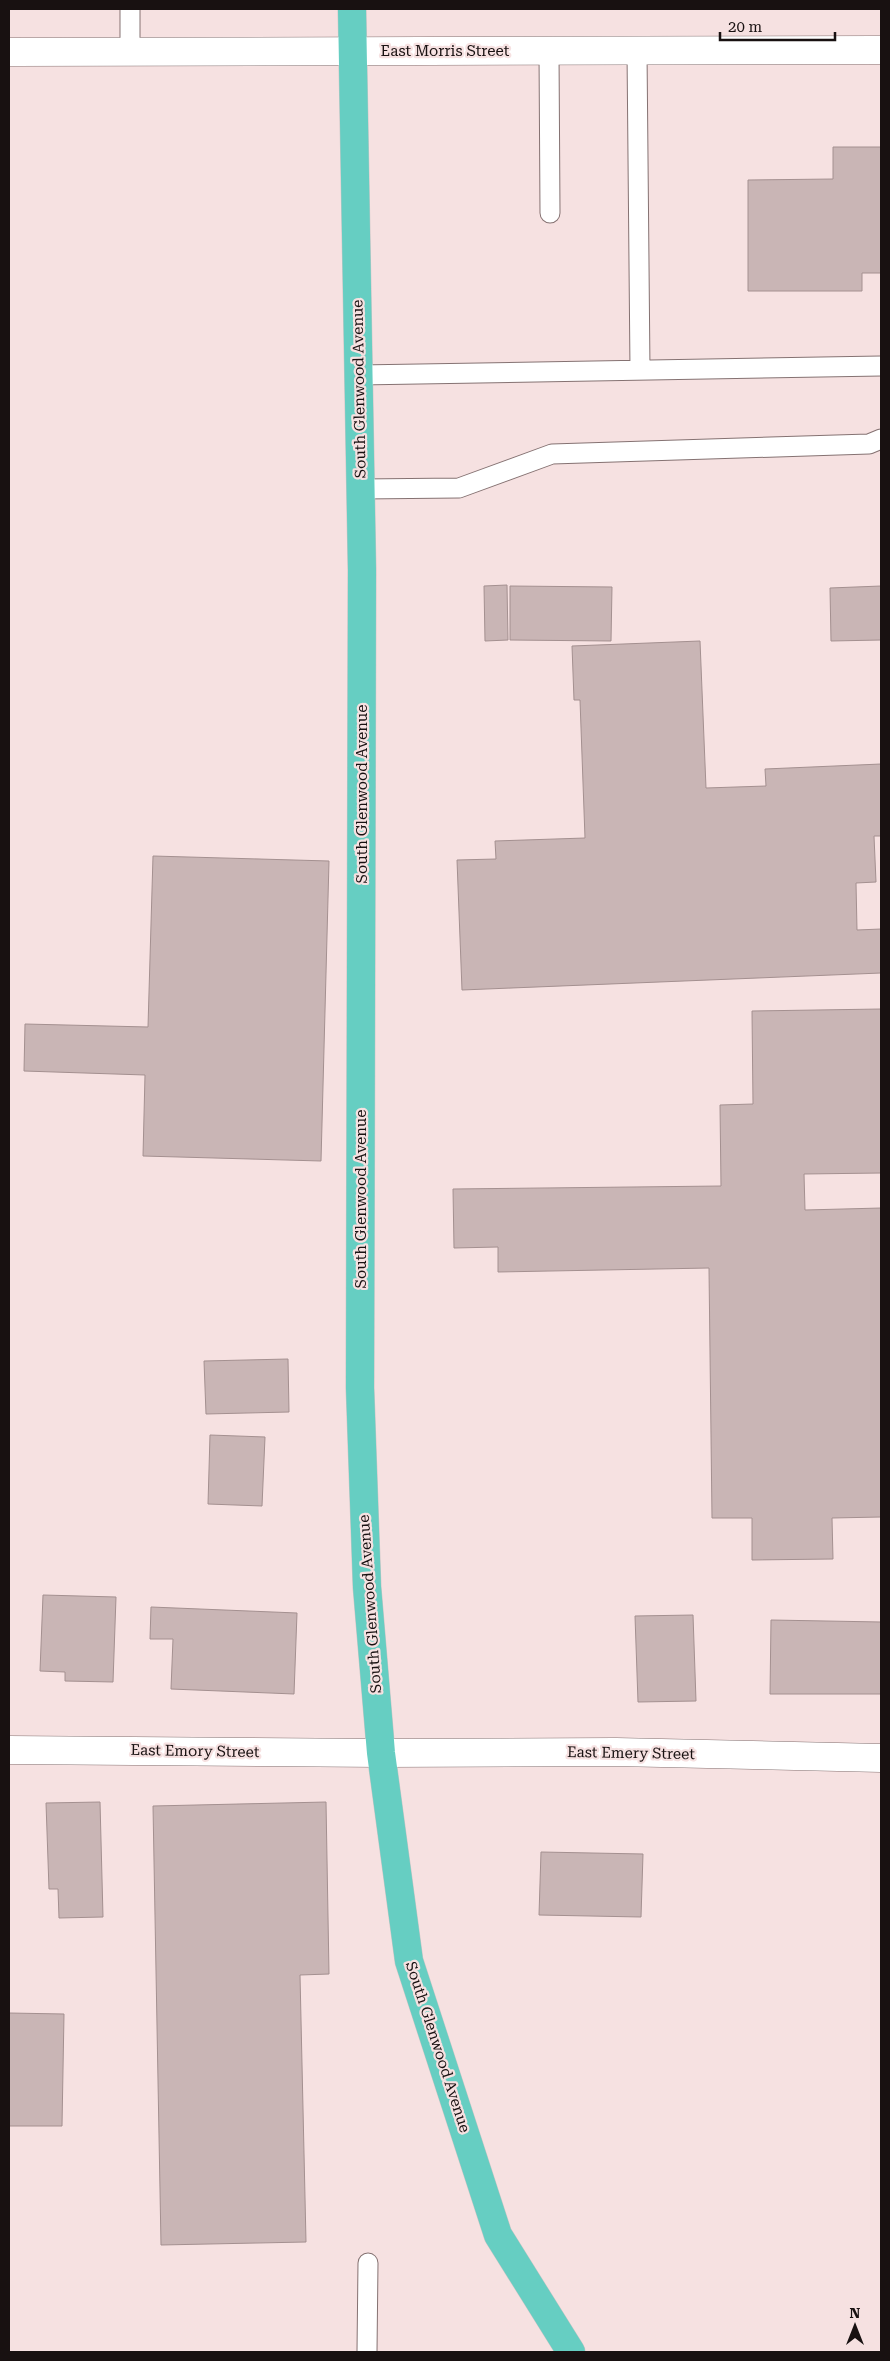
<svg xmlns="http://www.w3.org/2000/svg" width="890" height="2361" viewBox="0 0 890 2361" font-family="'Roboto Serif',serif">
  <rect width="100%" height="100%" fill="#f6e1e1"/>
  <!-- building -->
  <path fill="#c9b5b5" stroke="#a49090" d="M 833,147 L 881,147 L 881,273 L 862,273 L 862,291 L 748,291 L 748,180 L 833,179 Z
    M 507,585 L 508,640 L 485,641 L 484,586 Z
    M 510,586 L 612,587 L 611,641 L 510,640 Z
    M 881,586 L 881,640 L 831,641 L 830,588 Z
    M 700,641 L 706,788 L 766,786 L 765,769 L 881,764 L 881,836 L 874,836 L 876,882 L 856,883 L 857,930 L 881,929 L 881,973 L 462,990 L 457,860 L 496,859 L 495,841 L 585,838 L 580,700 L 574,700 L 572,646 Z
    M 153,856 L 329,861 L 321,1161 L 143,1156 L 145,1075 L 24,1071 L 25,1024 L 148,1027 Z
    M 881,1009 L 881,1173 L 804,1174 L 805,1210 L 881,1208 L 881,1517 L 832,1518 L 833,1559 L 752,1560 L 752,1518 L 712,1518 L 709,1268 L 498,1272 L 498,1247 L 454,1248 L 453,1189 L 721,1186 L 720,1105 L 753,1104 L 752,1011 Z
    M 288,1359 L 289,1412 L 206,1414 L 204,1361 Z
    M 210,1435 L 265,1437 L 262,1506 L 208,1504 Z
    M 43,1595 L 116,1597 L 113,1682 L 65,1681 L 65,1672 L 40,1671 Z
    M 151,1607 L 297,1613 L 294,1694 L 171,1689 L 173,1639 L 150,1639 Z
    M 693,1615 L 696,1701 L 638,1702 L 635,1616 Z
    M 771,1620 L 881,1622 L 881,1694 L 770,1694 Z
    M 100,1802 L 103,1917 L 59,1918 L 58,1889 L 49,1889 L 46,1803 Z
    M 326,1802 L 329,1974 L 300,1975 L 306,2242 L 161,2245 L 153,1806 Z
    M 541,1852 L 643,1854 L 641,1917 L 539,1915 Z
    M 9,2013 L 64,2014 L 62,2126 L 9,2126 Z"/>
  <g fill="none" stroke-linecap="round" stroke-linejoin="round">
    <defs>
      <path id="lane" d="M 130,9 L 130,53
        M 549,51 L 550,213
        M 637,51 L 640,370
        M 359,375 L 881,366
        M 361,489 L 459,488 L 552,454 L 869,444 L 881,439
        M 367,2352 L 368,2263"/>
      <path id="street" d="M 381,1753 L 616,1752 L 881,1758"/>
      <path id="secondary" d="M 9,52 L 881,50
        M 9,1750 L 381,1753"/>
      <path id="primary" d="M 352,9 L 362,570 L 360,1388 L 367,1587 L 381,1753 L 409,1961 L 498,2235 L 571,2352"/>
    </defs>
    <!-- lane casing -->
    <use href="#lane" stroke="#857272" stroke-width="21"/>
    <!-- street casing -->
    <use href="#street" stroke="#857272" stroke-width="29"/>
    <!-- secondary casing -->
    <use href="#secondary" stroke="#857272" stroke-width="29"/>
    <!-- primary casing -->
    <use href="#primary" stroke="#c8c6c6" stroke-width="29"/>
    <!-- lane -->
    <use href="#lane" stroke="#fff" stroke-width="19"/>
    <!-- street -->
    <use href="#street" stroke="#fff" stroke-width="28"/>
    <!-- secondary -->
    <use href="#secondary" stroke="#fff" stroke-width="28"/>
    <!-- primary -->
    <use href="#primary" stroke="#66cec2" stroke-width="28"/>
  </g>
  <g text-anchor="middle" stroke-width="4.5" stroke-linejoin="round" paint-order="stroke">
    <!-- street labels -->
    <g font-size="15" fill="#181111" stroke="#f6e1e1">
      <text x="445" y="56">East Morris Street</text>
      <text transform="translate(359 389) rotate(-91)" y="5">South Glenwood Avenue</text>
      <text transform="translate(362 794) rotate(-90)" y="5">South Glenwood Avenue</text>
      <text transform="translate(361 1199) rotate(-90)" y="5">South Glenwood Avenue</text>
      <text transform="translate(370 1604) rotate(-94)" y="5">South Glenwood Avenue</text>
      <text transform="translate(195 1751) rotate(1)" y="5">East Emory Street</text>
      <text transform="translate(631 1753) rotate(1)" y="5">East Emery Street</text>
      <text transform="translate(438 2047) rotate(72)" y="5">South Glenwood Avenue</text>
    </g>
  </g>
  <!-- border -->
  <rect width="890" height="2361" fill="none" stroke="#181111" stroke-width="20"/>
  <!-- north arrow -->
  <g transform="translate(855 2326)" stroke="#f6e1e1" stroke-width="4" paint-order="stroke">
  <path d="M0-4L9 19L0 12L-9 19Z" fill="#181111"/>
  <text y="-8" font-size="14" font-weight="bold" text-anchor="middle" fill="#181111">N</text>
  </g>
  <!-- scale -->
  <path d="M720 32v8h115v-8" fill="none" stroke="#181111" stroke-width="2.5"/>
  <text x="728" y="32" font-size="15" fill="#181111" stroke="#f6e1e1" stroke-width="4" paint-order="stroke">20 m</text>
</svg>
